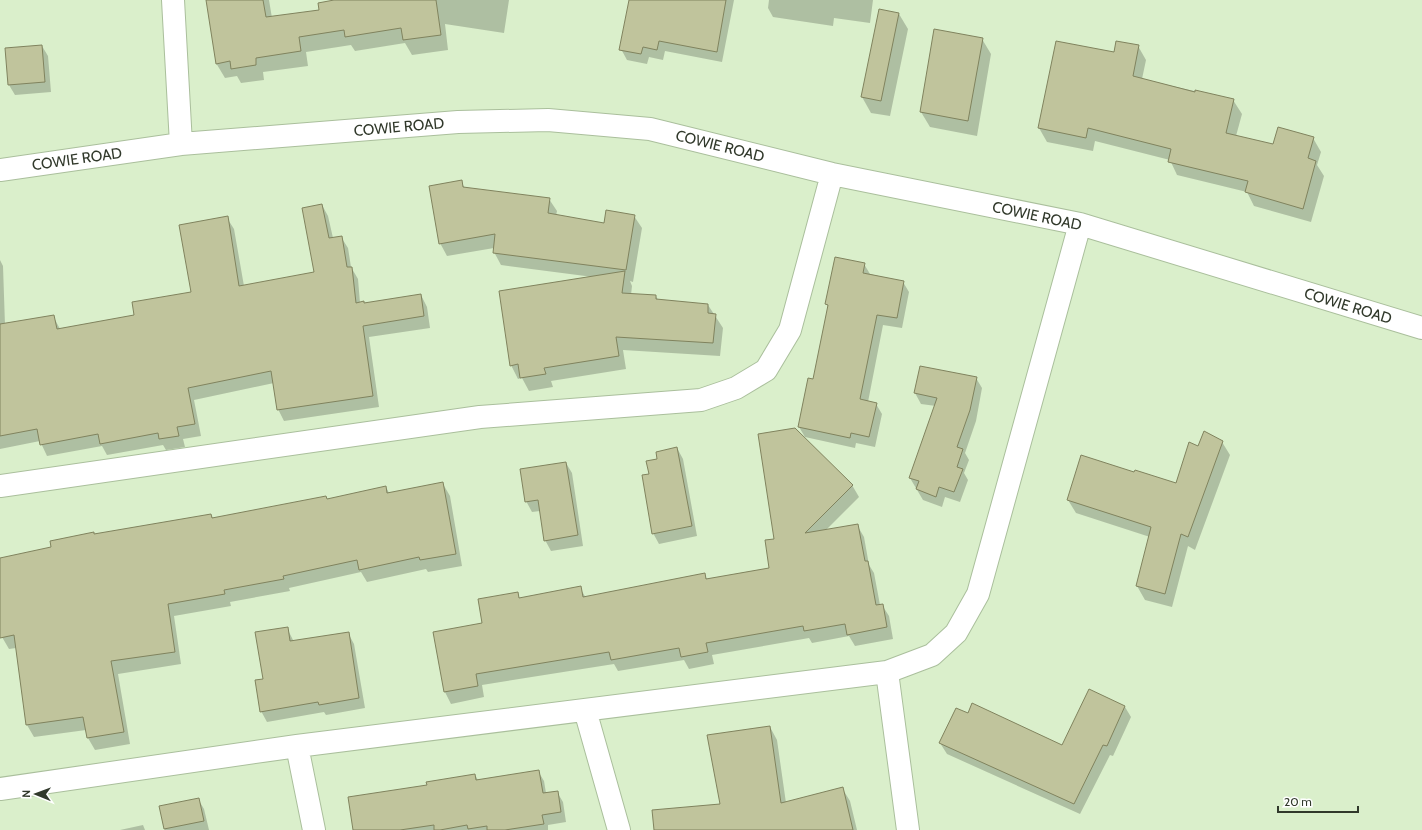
<svg xmlns="http://www.w3.org/2000/svg" width="1422" height="830" viewBox="0 0 1422 830" font-family="Cabin,sans-serif">
  <rect width="100%" height="100%" fill="#daefcb"/>
  <!-- shadow -->
  <path fill="#0003" d="M 207,0 L 269,0 L 272,18 L 391,0 L 509,0 L 504,33 L 445,24 L 448,50 L 412,55 L 405,43 L 355,51 L 351,45 L 306,52 L 308,66 L 263,72 L 264,80 L 241,83 L 237,76 L 225,78 L 216,63 Z
    M 630,0 L 734,0 L 722,62 L 665,51 L 663,60 L 649,57 L 647,64 L 627,60 L 621,49 Z
    M 769,0 L 873,0 L 870,23 L 834,18 L 833,26 L 773,17 L 768,8 Z
    M 899,14 L 908,29 L 890,116 L 871,113 L 862,97 Z
    M 982,39 L 991,54 L 977,136 L 930,127 L 921,112 Z
    M 42,46 L 48,56 L 51,92 L 15,95 L 9,85 L 6,49 Z
    M 1138,46 L 1146,60 L 1142,79 L 1233,100 L 1242,114 L 1236,136 L 1274,145 L 1313,138 L 1321,152 L 1317,165 L 1324,176 L 1311,222 L 1254,206 L 1247,192 L 1177,175 L 1170,160 L 1095,141 L 1093,151 L 1047,142 L 1039,128 L 1115,53 Z
    M 461,182 L 465,188 L 549,199 L 557,211 L 556,216 L 605,224 L 634,216 L 642,228 L 633,282 L 630,281 L 632,286 L 631,295 L 656,296 L 658,300 L 708,305 L 723,328 L 720,356 L 623,350 L 626,369 L 551,381 L 553,387 L 529,391 L 522,378 L 518,379 L 511,365 L 593,277 L 501,265 L 494,252 L 494,248 L 447,256 L 440,243 Z
    M 322,205 L 328,216 L 333,238 L 341,237 L 348,248 L 351,267 L 358,279 L 360,303 L 364,304 L 421,295 L 427,307 L 430,328 L 369,337 L 379,407 L 284,421 L 278,409 L 274,383 L 194,400 L 201,436 L 183,439 L 185,447 L 166,450 L 163,445 L 107,455 L 102,446 L 47,456 L 40,441 L 0,449 L 0,260 L 3,266 L 5,325 L 53,316 L 60,329 L 135,316 L 192,293 L 227,218 L 234,229 L 244,286 L 315,273 Z
    M 864,264 L 870,274 L 903,282 L 909,292 L 902,328 L 883,325 L 868,402 L 876,404 L 882,414 L 875,447 L 856,443 L 855,448 L 805,437 L 799,427 L 814,381 L 828,307 L 827,304 Z
    M 976,378 L 982,388 L 976,421 L 965,453 L 969,460 L 964,473 L 968,480 L 960,502 L 945,497 L 942,507 L 923,500 L 910,478 L 936,406 L 921,404 L 915,393 Z
    M 1222,442 L 1230,455 L 1195,550 L 1188,546 L 1172,607 L 1145,600 L 1137,586 L 1150,537 L 1076,513 L 1068,500 L 1135,474 L 1177,485 L 1198,447 Z
    M 677,448 L 683,459 L 697,536 L 659,544 L 653,533 L 650,475 Z
    M 566,463 L 572,473 L 583,546 L 551,551 L 545,540 L 540,511 L 532,512 L 526,501 Z
    M 443,484 L 450,496 L 462,566 L 428,572 L 426,569 L 367,582 L 361,572 L 289,588 L 290,591 L 230,602 L 231,606 L 174,616 L 181,664 L 118,674 L 130,744 L 95,750 L 88,738 L 86,730 L 34,737 L 27,725 L 16,648 L 9,649 L 2,637 L 0,626 L 0,559 L 52,548 L 94,535 L 211,515 L 213,518 L 327,500 L 386,487 L 389,493 Z
    M 852,485 L 859,497 L 825,531 L 857,525 L 864,537 L 869,565 L 874,573 L 880,605 L 882,605 L 889,616 L 893,639 L 855,646 L 849,636 L 812,643 L 809,638 L 712,655 L 714,664 L 689,669 L 684,660 L 618,671 L 614,664 L 482,685 L 484,697 L 451,704 L 445,692 L 434,633 L 484,624 L 517,593 L 520,599 L 580,588 L 586,598 L 704,574 L 707,579 L 771,569 L 775,540 Z
    M 287,628 L 294,642 L 348,633 L 354,644 L 365,708 L 326,715 L 324,712 L 267,722 L 261,711 Z
    M 1089,690 L 1125,707 L 1131,717 L 1113,756 L 1110,755 L 1080,814 L 947,754 L 940,743 L 1063,746 Z
    M 770,727 L 777,740 L 786,803 L 842,788 L 850,801 L 857,830 L 655,830 L 721,805 Z
    M 538,771 L 544,781 L 546,793 L 557,792 L 563,802 L 566,822 L 548,825 L 548,830 L 355,830 L 428,786 L 475,775 L 478,780 Z
    M 198,799 L 204,809 L 209,830 L 165,830 L 160,807 Z
    M 143,825 L 145,830 L 120,830 Z"/>
  <!-- building -->
  <path fill="#c0c49c" stroke="#80835e" d="M 206,0 L 263,0 L 266,17 L 319,10 L 318,3 L 334,0 L 436,0 L 441,35 L 403,40 L 401,28 L 345,37 L 344,30 L 299,37 L 301,51 L 256,58 L 256,65 L 231,69 L 230,61 L 216,64 Z
    M 629,0 L 726,0 L 717,52 L 659,41 L 657,50 L 643,47 L 641,54 L 619,50 Z
    M 879,9 L 899,13 L 881,101 L 861,97 Z
    M 934,29 L 983,38 L 968,121 L 920,112 Z
    M 1056,41 L 1114,52 L 1116,41 L 1139,45 L 1133,76 L 1195,92 L 1195,90 L 1234,99 L 1226,133 L 1273,144 L 1278,127 L 1314,137 L 1308,158 L 1316,161 L 1303,209 L 1245,192 L 1248,181 L 1168,162 L 1171,149 L 1088,128 L 1086,138 L 1038,128 Z
    M 42,45 L 45,82 L 8,85 L 5,48 Z
    M 462,180 L 463,187 L 550,198 L 548,213 L 604,223 L 606,210 L 635,215 L 626,270 L 493,253 L 495,234 L 439,244 L 429,186 Z
    M 322,204 L 329,238 L 342,236 L 347,267 L 352,267 L 356,303 L 364,301 L 364,303 L 421,294 L 424,316 L 363,326 L 373,396 L 277,410 L 271,371 L 188,388 L 195,424 L 177,427 L 179,436 L 159,439 L 158,433 L 100,444 L 98,434 L 40,445 L 37,429 L 0,436 L 0,324 L 54,315 L 57,329 L 134,315 L 132,302 L 191,292 L 179,225 L 228,216 L 239,286 L 314,272 L 302,208 Z
    M 835,257 L 865,263 L 863,273 L 904,281 L 897,318 L 877,315 L 860,399 L 877,403 L 869,437 L 851,433 L 850,438 L 798,427 L 808,378 L 813,379 L 828,305 L 825,304 Z
    M 625,271 L 622,293 L 656,295 L 656,299 L 708,304 L 708,313 L 716,314 L 713,343 L 616,337 L 619,356 L 544,368 L 546,374 L 520,378 L 518,364 L 510,366 L 499,291 Z
    M 920,366 L 977,377 L 970,410 L 957,447 L 963,449 L 957,467 L 963,469 L 954,492 L 939,487 L 936,497 L 916,489 L 919,481 L 909,478 L 937,398 L 914,393 Z
    M 795,428 L 853,485 L 805,533 L 858,524 L 865,561 L 868,561 L 876,605 L 883,604 L 887,627 L 847,635 L 845,624 L 804,631 L 803,626 L 706,643 L 708,652 L 681,657 L 679,648 L 611,660 L 609,652 L 476,674 L 478,686 L 444,692 L 433,632 L 482,623 L 478,599 L 518,592 L 519,598 L 581,586 L 583,597 L 705,573 L 706,579 L 769,568 L 765,540 L 774,539 L 758,434 Z
    M 1204,431 L 1223,441 L 1188,537 L 1181,534 L 1165,594 L 1136,586 L 1151,527 L 1067,500 L 1081,455 L 1134,472 L 1135,470 L 1176,483 L 1189,442 L 1198,446 Z
    M 677,447 L 692,526 L 652,534 L 642,475 L 649,474 L 646,461 L 657,459 L 656,452 Z
    M 566,462 L 578,535 L 544,541 L 538,500 L 525,502 L 520,469 Z
    M 443,482 L 456,554 L 420,560 L 419,557 L 359,570 L 357,560 L 283,576 L 284,579 L 224,590 L 225,594 L 168,604 L 175,652 L 111,661 L 124,732 L 87,738 L 83,717 L 26,725 L 14,635 L 0,638 L 0,558 L 51,547 L 50,541 L 94,532 L 94,534 L 211,514 L 212,518 L 326,496 L 327,499 L 386,486 L 387,493 Z
    M 288,627 L 290,641 L 349,632 L 359,698 L 319,705 L 318,702 L 260,712 L 255,680 L 263,679 L 255,632 Z
    M 1089,689 L 1125,706 L 1107,746 L 1103,745 L 1074,804 L 939,743 L 956,708 L 968,713 L 972,703 L 1062,745 Z
    M 770,726 L 781,803 L 843,787 L 853,830 L 654,830 L 652,810 L 720,804 L 707,735 Z
    M 539,770 L 543,793 L 558,791 L 561,812 L 542,815 L 544,824 L 505,830 L 487,830 L 487,826 L 468,829 L 467,825 L 440,830 L 434,830 L 434,825 L 400,830 L 353,830 L 348,797 L 427,785 L 426,782 L 475,774 L 476,780 Z
    M 199,798 L 204,821 L 164,829 L 159,806 Z"/>
  <g fill="none" stroke-linecap="round" stroke-linejoin="round">
    <defs>
      <path id="minor" d="M 173,0 L 181,144
        M 0,170 L 181,144 L 458,122 L 548,120 L 650,129 L 832,174 L 1080,224 L 1422,328
        M 0,486 L 480,417 L 701,400 L 736,388 L 766,370 L 790,330 L 832,174
        M 887,672 L 908,830
        M 585,710 L 619,830
        M 297,746 L 314,830
        M 0,789 L 297,746 L 887,672 L 932,655 L 956,633 L 978,594 L 1080,224"/>
    </defs>
    <!-- minor casing -->
    <use href="#minor" stroke="#aabf9c" stroke-width="24"/>
    <!-- minor -->
    <use href="#minor" stroke="#fff" stroke-width="22"/>
  </g>
  <g text-anchor="middle" stroke-width="3" stroke-linejoin="round" paint-order="stroke">
    <!-- street labels -->
    <g font-size="15" fill="#31392b" stroke="#fff">
      <text transform="translate(399 127) rotate(-5)" y="5">COWIE ROAD</text>
      <text transform="translate(720 146) rotate(14)" y="5">COWIE ROAD</text>
      <text transform="translate(77 159) rotate(-8)" y="5">COWIE ROAD</text>
      <text transform="translate(1037 216) rotate(12)" y="5">COWIE ROAD</text>
      <text transform="translate(1348 306) rotate(17)" y="5">COWIE ROAD</text>
    </g>
  </g>
  <!-- north arrow -->
  <g transform="translate(36 794) rotate(271)" stroke="#ffffff" stroke-width="3" paint-order="stroke">
  <path d="M0-3L7 15L0 10L-7 15Z" fill="#31392b"/>
  <text y="-6" font-size="11" font-weight="bold" text-anchor="middle" fill="#31392b">N</text>
  </g>
  <!-- scale -->
  <path d="M1278 806v6h80v-6" fill="none" stroke="#31392b" stroke-width="2"/>
  <text x="1284" y="806" font-size="12" fill="#31392b" stroke="#ffffff" stroke-width="3" paint-order="stroke">20 m</text>
</svg>
